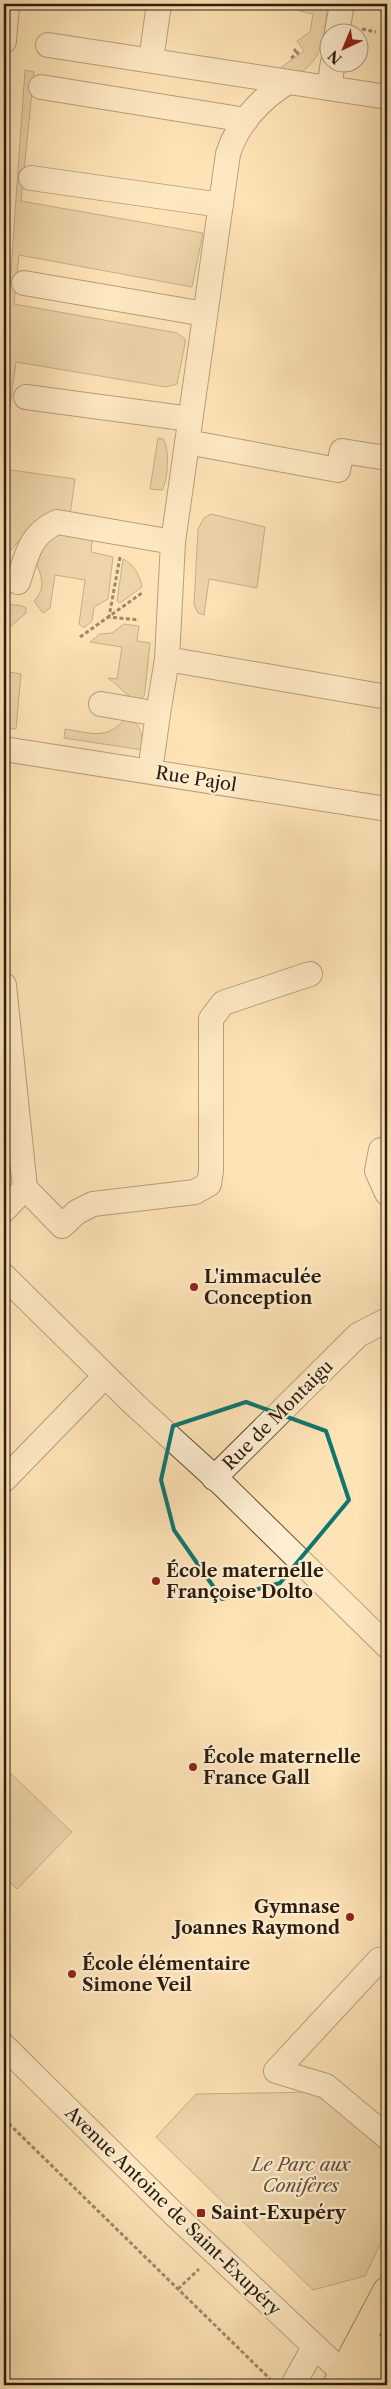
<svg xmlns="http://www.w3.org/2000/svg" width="391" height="2389" viewBox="0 0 391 2389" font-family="'Libre Caslon Text',serif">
  <rect width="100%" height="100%" fill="#fee3b6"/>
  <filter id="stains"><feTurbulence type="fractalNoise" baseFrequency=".004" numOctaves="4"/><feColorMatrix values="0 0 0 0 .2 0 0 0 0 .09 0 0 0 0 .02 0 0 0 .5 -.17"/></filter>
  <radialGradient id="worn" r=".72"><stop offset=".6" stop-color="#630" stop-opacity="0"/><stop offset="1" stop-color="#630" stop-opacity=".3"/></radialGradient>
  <!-- green -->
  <path fill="#dac199" stroke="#826f54" d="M 301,4 L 328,4 C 324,29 325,58 301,72 L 276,71 L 304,51 L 297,41 L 310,32 L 313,14 L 300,11 Z
    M 25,70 L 34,72 L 21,201 L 203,233 L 192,287 L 19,255 L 14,304 L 177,333 L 185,339 L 185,344 L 177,384 L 166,387 L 16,362 L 4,449 L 4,371 Z
    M 158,438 L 163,439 C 170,447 168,482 162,490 L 150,489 Z
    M 4,469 L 75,479 L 70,515 L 28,530 L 4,558 Z
    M 211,514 L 265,527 L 257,588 L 209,579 L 204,615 L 198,613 L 194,605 L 198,529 L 204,518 Z
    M 51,533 L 93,534 L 91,552 L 113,557 L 108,599 L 94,607 L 92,621 L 84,628 L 79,624 L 85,580 L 55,575 L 50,608 L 43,613 L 34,601 C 49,585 39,573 34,556 Z
    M 123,559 C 134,564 140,576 142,587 L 120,603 L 117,601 Z
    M 4,602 C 11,607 20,603 26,608 L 26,613 L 11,626 L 4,625 Z
    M 124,624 L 139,626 L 137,641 L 150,643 L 145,690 L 144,696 L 139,700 C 126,697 120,686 108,678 L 117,679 L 122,647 L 90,642 L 100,634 L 112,633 Z
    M 4,671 L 21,674 L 16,729 L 4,728 Z
    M 127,717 C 141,724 143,735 143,750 L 64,738 L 65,729 C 92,733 107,741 127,717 Z
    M 4,1767 L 72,1832 L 17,1889 L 4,1877 Z
    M 320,2092 L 387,2155 L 387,2230 L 365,2276 L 313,2290 L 156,2137 L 196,2094 Z"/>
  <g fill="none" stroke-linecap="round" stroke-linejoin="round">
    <defs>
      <path id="minor" d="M 337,32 L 342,4
        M 4,41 L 7,4
        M 48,45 L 387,97
        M 151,60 L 159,4
        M 41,87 L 246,120
        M 329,88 L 333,62
        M 31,178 L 221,205
        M 24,283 L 205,314
        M 26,397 L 190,419
        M 187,442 L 338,470 L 342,451 L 387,458
        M 173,542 L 228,154 C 237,124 261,98 288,82
        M 18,582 C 27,555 29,535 57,522 L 173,542 L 167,659 L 387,697
        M 101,704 L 158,714 L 167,659
        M 4,749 L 387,809
        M 152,757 L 158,714
        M 4,985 L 25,1188 L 4,1210
        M 381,1150 L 377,1171 L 387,1193
        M 25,1188 L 62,1226 L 77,1212 L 93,1204 L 195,1192 L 209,1184 L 211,1171 L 211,1019 L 223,1003 L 310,974
        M 4,1276 L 135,1405 L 224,1486 L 387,1646
        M 214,1478 L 358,1335 L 387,1320
        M 4,1480 L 105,1376
        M 387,1958 L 379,1960 L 276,2071 L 326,2086 L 387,2137
        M 4,2046 L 175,2215 L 356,2385
        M 293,2385 L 314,2347"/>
      <path id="major" d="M 337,2385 L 387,2291
        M 368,2385 L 387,2348"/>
    </defs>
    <!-- minor casing -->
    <use href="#minor" stroke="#604e38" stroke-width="26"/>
    <!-- major casing -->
    <use href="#major" stroke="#2b1d0e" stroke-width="30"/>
    <!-- path -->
    <path stroke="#2b1d0e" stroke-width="3" stroke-dasharray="4 2.5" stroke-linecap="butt" d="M 362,29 L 376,32
      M 294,49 L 297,53
      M 291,58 L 299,52
      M 120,557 L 109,617 L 139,620
      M 80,637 L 142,593
      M 4,2119 L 270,2379
      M 178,2289 L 199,2269"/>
    <!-- minor -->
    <use href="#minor" stroke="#feedd0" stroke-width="24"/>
    <!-- major -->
    <use href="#major" stroke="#fee3b6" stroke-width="28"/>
  </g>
  <!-- marked area -->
  <path d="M0 0H391V2389H0ZM 246,1402 L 326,1431 L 349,1500 L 280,1583 L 222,1599 L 174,1530 L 161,1480 L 173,1426 Z" fill="#fee3b6" fill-opacity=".55" fill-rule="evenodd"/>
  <path fill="none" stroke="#0f766e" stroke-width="4" stroke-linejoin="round" d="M 246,1402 L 326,1431 L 349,1500 L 280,1583 L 222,1599 L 174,1530 L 161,1480 L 173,1426 Z"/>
  <!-- markers -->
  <g fill="#8f2418" stroke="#feedd0" stroke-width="2">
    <circle cx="194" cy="1287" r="5"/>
    <circle cx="156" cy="1581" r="5"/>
    <circle cx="193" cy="1767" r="5"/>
    <circle cx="350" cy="1917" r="5"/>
    <circle cx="72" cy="1974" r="5"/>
    <rect x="196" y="2208" width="10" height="10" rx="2.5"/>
  </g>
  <g text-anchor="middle" stroke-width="4.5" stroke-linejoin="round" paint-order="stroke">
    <!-- street labels -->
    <g font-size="18" fill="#2b1d0e" stroke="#feedd0">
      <text transform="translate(196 779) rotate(9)" y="6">Rue Pajol</text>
      <text transform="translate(278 1415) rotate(-45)" y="6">Rue de Montaigu</text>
      <text transform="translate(173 2211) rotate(44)" y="6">Avenue Antoine de Saint-Exupéry</text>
    </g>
    <!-- poi labels -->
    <g font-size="18" font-weight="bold" fill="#2b1d0e" stroke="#feedd0" text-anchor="start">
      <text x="204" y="1283">L'immaculée<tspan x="204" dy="21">Conception</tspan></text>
      <text x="166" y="1577">École maternelle<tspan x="166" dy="21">Françoise Dolto</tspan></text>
      <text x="203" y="1763">École maternelle<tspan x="203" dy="21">France Gall</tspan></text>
      <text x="340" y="1913" text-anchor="end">Gymnase<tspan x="340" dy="21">Joannes Raymond</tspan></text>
      <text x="82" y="1970">École élémentaire<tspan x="82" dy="21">Simone Veil</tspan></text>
      <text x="211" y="2219">Saint-Exupéry</text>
    </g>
    <!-- park labels -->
    <g font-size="18" font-style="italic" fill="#604e38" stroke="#feedd0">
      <text x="301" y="2171">Le Parc aux<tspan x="301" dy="21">Conifères</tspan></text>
    </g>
  </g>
  <!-- margin -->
  <rect width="391" height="2389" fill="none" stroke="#fee3b6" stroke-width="20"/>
  <rect x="5" y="5" width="381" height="2379" fill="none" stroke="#2b1d0e" stroke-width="2.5"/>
  <rect x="10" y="10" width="371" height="2369" fill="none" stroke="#2b1d0e"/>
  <!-- north arrow -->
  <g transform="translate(344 48) rotate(224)"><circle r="24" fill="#feedd0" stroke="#aa9a82"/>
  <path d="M0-4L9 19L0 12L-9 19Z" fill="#8f2418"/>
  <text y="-8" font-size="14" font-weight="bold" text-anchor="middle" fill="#2b1d0e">N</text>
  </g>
  <rect width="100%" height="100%" filter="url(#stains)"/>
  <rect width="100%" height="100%" fill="url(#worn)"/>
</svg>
